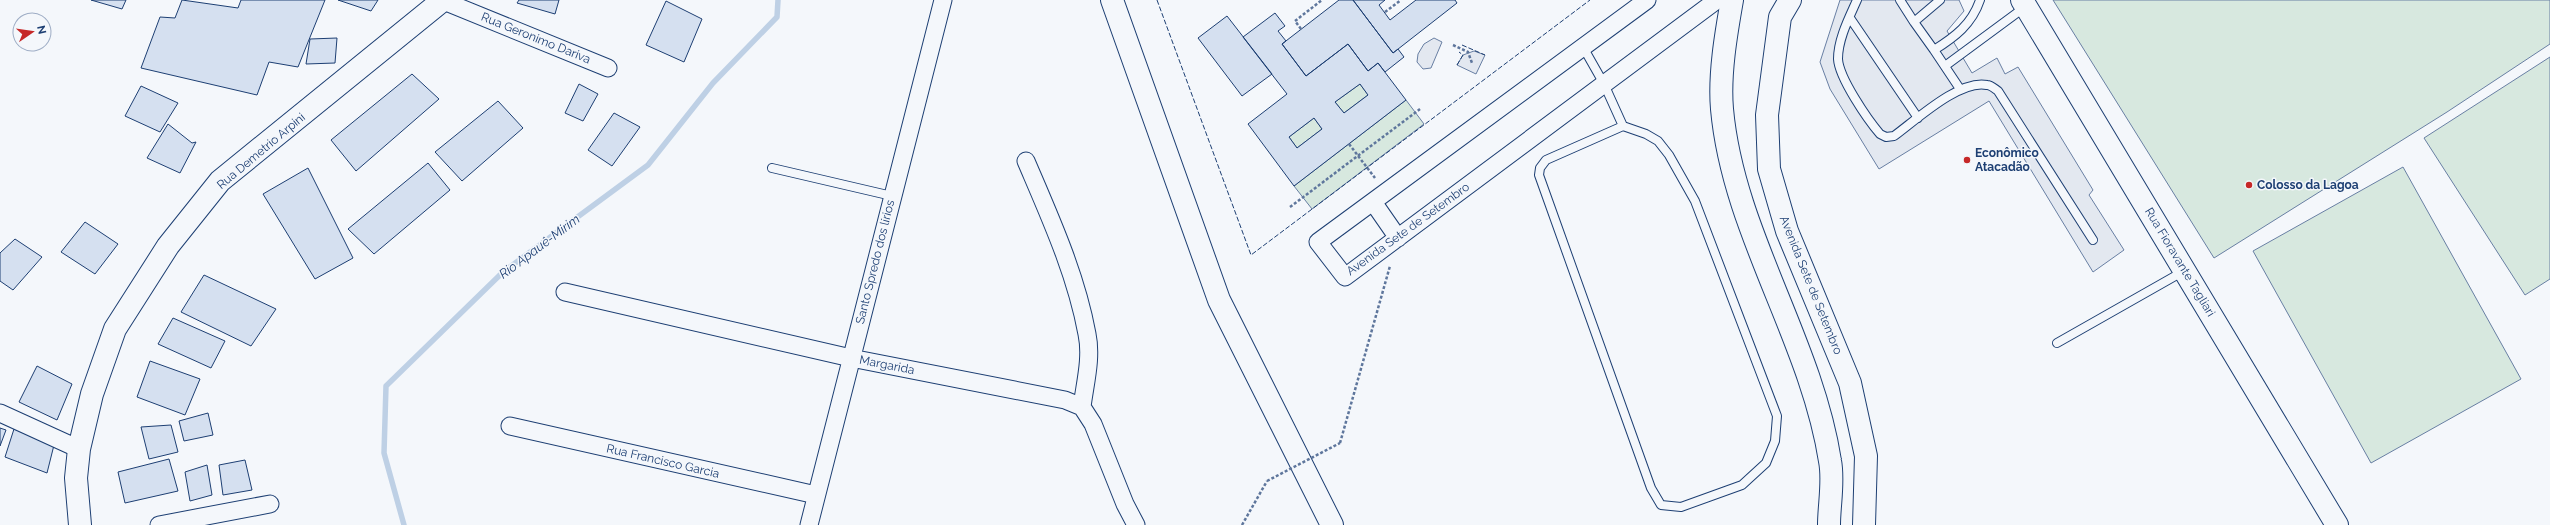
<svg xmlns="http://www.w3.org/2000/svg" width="2550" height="525" viewBox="0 0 2550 525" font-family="Raleway,sans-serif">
  <rect width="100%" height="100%" fill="#f4f7fb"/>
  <!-- green -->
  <path fill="#d7e8df" stroke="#687fa3" d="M 2053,0 L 2550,0 L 2550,44 L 2447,112 L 2214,258 Z
    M 2550,57 L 2550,279 L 2525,295 L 2424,138 Z
    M 1360,84 L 1368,95 L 1344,113 L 1335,102 Z
    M 1406,100 L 1424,124 L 1312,209 L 1294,186 Z
    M 1314,118 L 1322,129 L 1297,148 L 1289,137 Z
    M 2403,167 L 2521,379 L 2371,463 L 2253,251 Z"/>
  <!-- parking -->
  <path fill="#e3e8f0" stroke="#687fa3" d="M 1840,0 L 1959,0 L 1964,11 L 1947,31 L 1972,73 L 1997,58 L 2005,74 L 2018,67 L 2093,190 L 2089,195 L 2124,250 L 2093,272 L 1989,101 L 1879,169 L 1830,89 L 1820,62 Z
    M 1434,38 L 1442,42 L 1431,68 L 1423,69 L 1417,62 L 1418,54 L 1424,44 Z
    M 1474,51 L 1485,55 L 1476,74 L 1457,65 L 1463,55 Z"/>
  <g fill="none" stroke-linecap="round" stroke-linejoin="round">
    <!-- stream -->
    <path stroke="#bed0e5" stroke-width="5.5" d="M 404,525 L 384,453 L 386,386 L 503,272 L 648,165 L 713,83 L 777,17 L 778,0"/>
  </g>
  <!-- building -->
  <path fill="#d5e0f0" stroke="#1d3f73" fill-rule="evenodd" d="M 91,0 L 126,0 L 122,9 Z
    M 182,0 L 238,8 L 241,0 L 325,0 L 298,67 L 269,62 L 257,95 L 141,68 L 160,17 L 175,18 Z
    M 338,0 L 378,0 L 371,11 Z
    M 519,0 L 559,0 L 555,14 L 517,3 Z
    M 1339,0 L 1353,0 L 1393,53 L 1398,49 L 1404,57 L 1385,72 L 1378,63 L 1368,71 L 1348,44 L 1306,76 L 1282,44 Z
    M 1353,0 L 1385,0 L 1379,5 L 1390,20 L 1416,0 L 1455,0 L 1457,3 L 1393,53 Z
    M 666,1 L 702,19 L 684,62 L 646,45 Z
    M 1275,13 L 1285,26 L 1278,31 L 1286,41 L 1282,44 L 1306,76 L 1348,44 L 1368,71 L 1378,63 L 1406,100 L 1294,186 L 1248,124 L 1287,94 L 1243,37 ZM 1360,84 L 1368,95 L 1344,113 L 1335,102 ZM 1314,118 L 1322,129 L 1297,148 L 1289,137 Z
    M 1227,16 L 1272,74 L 1242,96 L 1198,38 Z
    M 337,38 L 335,63 L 306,64 L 310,39 Z
    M 412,74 L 439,99 L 356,171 L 331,140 Z
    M 579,84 L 598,94 L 583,121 L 565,113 Z
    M 141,86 L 178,103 L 160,132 L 125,116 Z
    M 498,101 L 523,128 L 462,181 L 435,152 Z
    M 614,113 L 640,127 L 612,166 L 588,150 Z
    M 168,124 L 192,143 L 196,142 L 180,173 L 147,158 Z
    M 428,163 L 450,190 L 374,254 L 348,229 Z
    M 308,168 L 353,258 L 315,279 L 263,194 Z
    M 85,222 L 118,244 L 95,274 L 61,252 Z
    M 15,239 L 42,257 L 13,290 L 0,281 L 0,253 Z
    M 204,275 L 276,309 L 251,346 L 181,312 Z
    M 173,318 L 225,341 L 211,368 L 158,344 Z
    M 150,361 L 200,379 L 185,415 L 137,397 Z
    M 37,366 L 72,384 L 57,420 L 19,402 Z
    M 208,413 L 213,435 L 184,441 L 179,421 Z
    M 171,425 L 178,452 L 149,459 L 141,427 Z
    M 0,428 L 6,430 L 0,446 Z
    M 14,429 L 54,445 L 47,473 L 5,457 Z
    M 169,459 L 178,491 L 125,503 L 118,472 Z
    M 245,460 L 252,490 L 223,495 L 219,465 Z
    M 207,465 L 212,495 L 190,501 L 185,472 Z"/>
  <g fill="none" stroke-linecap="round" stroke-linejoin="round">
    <defs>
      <path id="lane" d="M 1857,0 C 1849,18 1838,39 1838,59 C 1839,78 1868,120 1880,134 L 1886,137 L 1894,136 C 1916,120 1960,79 1987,85 C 1991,85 1995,89 1998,91 L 2093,240
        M 1900,0 L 1914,22
        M 1940,0 L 1914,22 L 1934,50 C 1955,37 1972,24 1980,0
        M 1850,18 L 1918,118
        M 1583,47 L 1604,84 L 1623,126
        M 1934,50 L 1960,89
        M 1945,66 L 2025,7
        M 1623,126 L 1646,134 L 1658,141 L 1669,155 L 1695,201 L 1777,416 L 1775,441 L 1766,463 L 1742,485 L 1681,507 L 1661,505 L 1651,488 L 1539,175 L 1540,168 L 1546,160 Z
        M 772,168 L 892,196
        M 2057,343 L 2184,271"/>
      <path id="street" d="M 441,0 L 608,68
        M 1647,0 L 1318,242 L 1345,277 L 1717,0
        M 1026,161 C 1050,217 1076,274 1087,334 C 1092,358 1085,383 1082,407
        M 1373,202 L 1398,238
        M 565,292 L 851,358 L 1065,400 L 1082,407 L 1093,424 L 1125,504 L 1136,525
        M 0,413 L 79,449
        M 510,426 L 816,495
        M 159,525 L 270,504
        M 809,525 L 943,0"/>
      <path id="secondary" d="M 2022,0 L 2337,525
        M 80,525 L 76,478 L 79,449 L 92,394 L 115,329 L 168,246 L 220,181 L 443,0"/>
      <path id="primary" d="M 1732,0 C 1726,34 1719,75 1722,109 C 1733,232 1811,339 1830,461 C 1834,481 1829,505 1829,525
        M 1790,0 L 1780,17 L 1767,115 L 1769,169 L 1787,231 L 1850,383 L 1866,456 L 1864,525"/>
      <path id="highway" d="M 1112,0 L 1219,300 L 1332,525"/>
    </defs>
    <!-- lane casing -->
    <use href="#lane" stroke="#1d3f73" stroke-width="10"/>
    <!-- street casing -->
    <use href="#street" stroke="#1d3f73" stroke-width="19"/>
    <!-- secondary casing -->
    <use href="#secondary" stroke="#1d3f73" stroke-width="24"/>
    <!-- primary casing -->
    <use href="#primary" stroke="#1d3f73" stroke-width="24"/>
    <!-- highway casing -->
    <use href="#highway" stroke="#1d3f73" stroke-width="24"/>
    <!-- path -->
    <path stroke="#5e769c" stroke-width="2.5" stroke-dasharray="3 2" stroke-linecap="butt" d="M 1385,12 L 1401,0
      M 1301,29 L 1295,21 L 1322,0
      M 1453,45 L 1468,52 L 1472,63
      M 1349,144 L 1375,178
      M 1290,207 L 1420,109
      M 1340,443 L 1390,266
      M 1242,525 L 1267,481"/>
    <!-- lane -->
    <use href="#lane" stroke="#f4f7fb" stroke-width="8"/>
    <!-- street -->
    <use href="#street" stroke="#f4f7fb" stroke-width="17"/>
    <!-- secondary -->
    <use href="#secondary" stroke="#f4f7fb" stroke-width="22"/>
    <!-- primary -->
    <use href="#primary" stroke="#f4f7fb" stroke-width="22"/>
    <!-- highway -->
    <use href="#highway" stroke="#f4f7fb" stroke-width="22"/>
    <!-- path-bridge -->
    <path stroke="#5e769c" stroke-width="2.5" stroke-dasharray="3 2" stroke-linecap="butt" d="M 1267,481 L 1340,443"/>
    <!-- fence -->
    <path stroke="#1d3f73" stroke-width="1" stroke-dasharray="5 2" stroke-linecap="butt" d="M 1157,0 L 1251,255 L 1590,0
      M 1462,45 L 1485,55
      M 1457,65 L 1463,55 L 1459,52"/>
  </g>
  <!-- markers -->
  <g fill="#c62828" stroke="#f4f7fb" stroke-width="1.5">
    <circle cx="1967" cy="160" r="4"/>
    <circle cx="2249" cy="185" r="4"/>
  </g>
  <g text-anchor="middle" stroke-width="3" stroke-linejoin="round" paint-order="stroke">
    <!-- street labels -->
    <g font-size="12" fill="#1d3f73" stroke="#f4f7fb">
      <text transform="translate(536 38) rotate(22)" y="4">Rua Geronimo Dariva</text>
      <text transform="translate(261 151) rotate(-40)" y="4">Rua Demetrio Arpini</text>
      <text transform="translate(1408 229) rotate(-36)" y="4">Avenida Sete de Setembro</text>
      <text transform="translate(875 262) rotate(-76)" y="4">Santo Spredo dos lírios</text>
      <text transform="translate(2180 262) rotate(59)" y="4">Rua Fioravante Tagliari</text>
      <text transform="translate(1811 285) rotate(68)" y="4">Avenida Sete de Setembro</text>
      <text transform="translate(887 365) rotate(11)" y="4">Margarida</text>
      <text transform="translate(663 461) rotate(13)" y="4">Rua Francisco Garcia</text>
    </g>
    <!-- poi labels -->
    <g font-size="12" font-weight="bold" fill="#1d3f73" stroke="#f4f7fb" text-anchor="start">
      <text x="1975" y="157">Econômico<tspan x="1975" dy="14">Atacadão</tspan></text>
      <text x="2257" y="189">Colosso da Lagoa</text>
    </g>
    <!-- water labels -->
    <g font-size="13" font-style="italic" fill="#1d3f73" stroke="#f4f7fb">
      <text transform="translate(539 246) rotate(-37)" y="5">Rio Apauê-Mirim</text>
    </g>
  </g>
  <!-- north arrow -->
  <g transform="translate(32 32) rotate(77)"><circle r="19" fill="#f4f7fb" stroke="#9eadc5"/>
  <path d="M0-3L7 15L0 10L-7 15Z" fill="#c62828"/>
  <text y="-6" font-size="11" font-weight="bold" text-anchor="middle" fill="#1d3f73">N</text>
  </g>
</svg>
